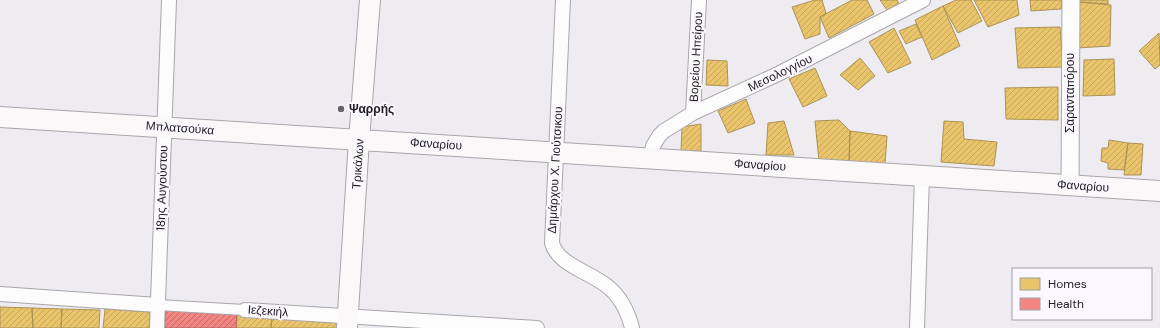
<svg xmlns="http://www.w3.org/2000/svg" width="1160" height="328" viewBox="0 0 1160 328" font-family="'DM Sans',sans-serif">
  <defs>
    <pattern id="homes-hatch" width="6" height="6" patternUnits="userSpaceOnUse"><rect width="6" height="6" fill="#e9c46a"/><path d="M-1 1l2-2M0 6l6-6M5 7l2-2" fill="none" stroke="#c7a85c"/></pattern>
    <pattern id="health-hatch" width="6" height="6" patternUnits="userSpaceOnUse"><rect width="6" height="6" fill="#f28482"/><path d="M-1 1l2-2M0 6l6-6M5 7l2-2" fill="none" stroke="#c36b6a"/></pattern>
  </defs>
  <rect width="100%" height="100%" fill="#eeecf1"/>
  <!-- homes -->
  <path fill="url(#homes-hatch)" stroke="#ac9254" d="M 815,0 L 822,0 L 826,13 L 820,17 L 820,34 L 805,39 L 792,7 Z
    M 852,0 L 867,0 L 874,14 L 829,38 L 820,17 Z
    M 880,0 L 897,0 L 899,4 L 887,10 Z
    M 956,0 L 971,0 L 982,21 L 958,33 L 943,6 Z
    M 974,0 L 1017,0 L 1019,15 L 988,27 Z
    M 1030,0 L 1062,0 L 1061,9 L 1031,11 Z
    M 1079,0 L 1108,0 L 1108,4 L 1079,2 Z
    M 1079,2 L 1111,5 L 1110,46 L 1077,48 Z
    M 943,6 L 960,46 L 932,60 L 915,20 Z
    M 916,24 L 922,37 L 906,44 L 899,31 Z
    M 1060,27 L 1063,67 L 1018,68 L 1015,28 Z
    M 894,28 L 911,63 L 888,73 L 869,42 Z
    M 1159,33 L 1160,65 L 1155,69 L 1139,51 Z
    M 860,58 L 875,76 L 858,90 L 840,75 Z
    M 1114,59 L 1115,95 L 1083,96 L 1084,60 Z
    M 707,60 L 727,61 L 728,86 L 706,85 Z
    M 815,68 L 827,96 L 803,107 L 789,79 Z
    M 1058,87 L 1058,120 L 1006,119 L 1005,88 Z
    M 746,99 L 755,123 L 728,133 L 718,111 Z
    M 839,120 L 850,131 L 849,163 L 819,161 L 815,121 Z
    M 784,121 L 794,155 L 766,155 L 768,123 Z
    M 944,121 L 963,122 L 964,139 L 997,142 L 994,166 L 941,162 Z
    M 701,124 L 701,151 L 681,151 L 682,127 Z
    M 850,131 L 887,136 L 885,164 L 849,163 Z
    M 1109,140 L 1128,143 L 1124,170 L 1108,169 L 1108,163 L 1101,161 L 1102,148 L 1108,148 Z
    M 1128,143 L 1143,144 L 1141,175 L 1124,175 Z
    M 0,307 L 32,308 L 33,328 L 0,328 Z
    M 32,308 L 62,309 L 61,328 L 33,328 Z
    M 62,309 L 100,310 L 99,328 L 61,328 Z
    M 105,309 L 150,312 L 149,328 L 103,328 Z
    M 237,314 L 272,317 L 271,328 L 236,328 Z
    M 272,317 L 342,323 L 341,328 L 271,328 Z"/>
  <!-- health -->
  <path fill="url(#health-hatch)" stroke="#b36565" d="M 166,309 L 237,314 L 236,328 L 164,328 Z"/>
  <g fill="none" stroke-linecap="round" stroke-linejoin="round">
    <defs>
      <path id="pedestrian" d="M 158,305 L 245,310"/>
      <path id="minor" d="M 563,0 L 552,243 C 558,265 590,272 607,286 C 620,296 628,312 632,328
        M 693,113 L 699,0
        M 651,158 L 653,146 L 659,136 L 664,131 L 693,113 L 776,75 L 923,0
        M 0,294 L 158,305
        M 245,310 L 537,328
        M 157,328 L 169,0
        M 917,328 L 922,176"/>
      <path id="tertiary" d="M 1070,186 L 1071,0"/>
      <path id="secondary" d="M 0,117 L 1160,191
        M 347,328 L 359,140 L 370,0"/>
    </defs>
    <!-- pedestrian casing -->
    <use href="#pedestrian" stroke="#a8a6ab" stroke-width="12"/>
    <!-- minor casing -->
    <use href="#minor" stroke="#a8a6ab" stroke-width="16"/>
    <!-- tertiary casing -->
    <use href="#tertiary" stroke="#a8a6ab" stroke-width="19"/>
    <!-- secondary casing -->
    <use href="#secondary" stroke="#a8a6ab" stroke-width="22"/>
    <!-- pedestrian -->
    <use href="#pedestrian" stroke="#fcfcfd" stroke-width="10"/>
    <!-- minor -->
    <use href="#minor" stroke="#fcfcfd" stroke-width="14"/>
    <!-- tertiary -->
    <use href="#tertiary" stroke="#fcfcfd" stroke-width="17"/>
    <!-- secondary -->
    <use href="#secondary" stroke="#faf8f8" stroke-width="20"/>
  </g>
  <!-- markers -->
  <circle fill="#67656a" stroke="#faf7fe" stroke-width="1.5" cx="341" cy="109" r="4"/>
  <g text-anchor="middle" stroke-width="4" stroke-linejoin="round" paint-order="stroke">
    <!-- street labels -->
    <g font-size="12" fill="#1f1d21" stroke="#faf7fe">
      <text transform="translate(696 57) rotate(-87)" y="4">Βορείου Ηπείρου</text>
      <text transform="translate(780 73) rotate(-26)" y="4">Μεσολογγίου</text>
      <text transform="translate(1070 93) rotate(-90)" y="4">Σαρανταπόρου</text>
      <text transform="translate(180 128) rotate(4)" y="4">Μπλατσούκα</text>
      <text transform="translate(436 144) rotate(4)" y="4">Φαναρίου</text>
      <text transform="translate(358 164) rotate(-86)" y="4">Τρικάλων</text>
      <text transform="translate(760 165) rotate(4)" y="4">Φαναρίου</text>
      <text transform="translate(555 170) rotate(-87)" y="4">Δημάρχου Χ. Γιούτσικου</text>
      <text transform="translate(1083 186) rotate(4)" y="4">Φαναρίου</text>
      <text transform="translate(162 188) rotate(-88)" y="4">18ης Αυγούστου</text>
      <text transform="translate(268 311) rotate(4)" y="4">Ιεζεκιήλ</text>
    </g>
    <!-- poi labels -->
    <g font-size="12" font-weight="bold" fill="#1f1d21" stroke="#faf7fe" text-anchor="start">
      <text x="349" y="113">Ψαρρής</text>
    </g>
  </g>
  <!-- legend -->
  <rect x="1012" y="268" width="140" height="52" fill="#faf7fe" stroke="#a2a0a6"/>
  <rect x="1020" y="278" width="20" height="12" fill="#e9c46a" stroke="#a2a0a6"/>
  <text x="1048" y="288" font-size="12" fill="#1f1d21">Homes</text>
  <rect x="1020" y="298" width="20" height="12" fill="#f28482" stroke="#a2a0a6"/>
  <text x="1048" y="308" font-size="12" fill="#1f1d21">Health</text>
</svg>
